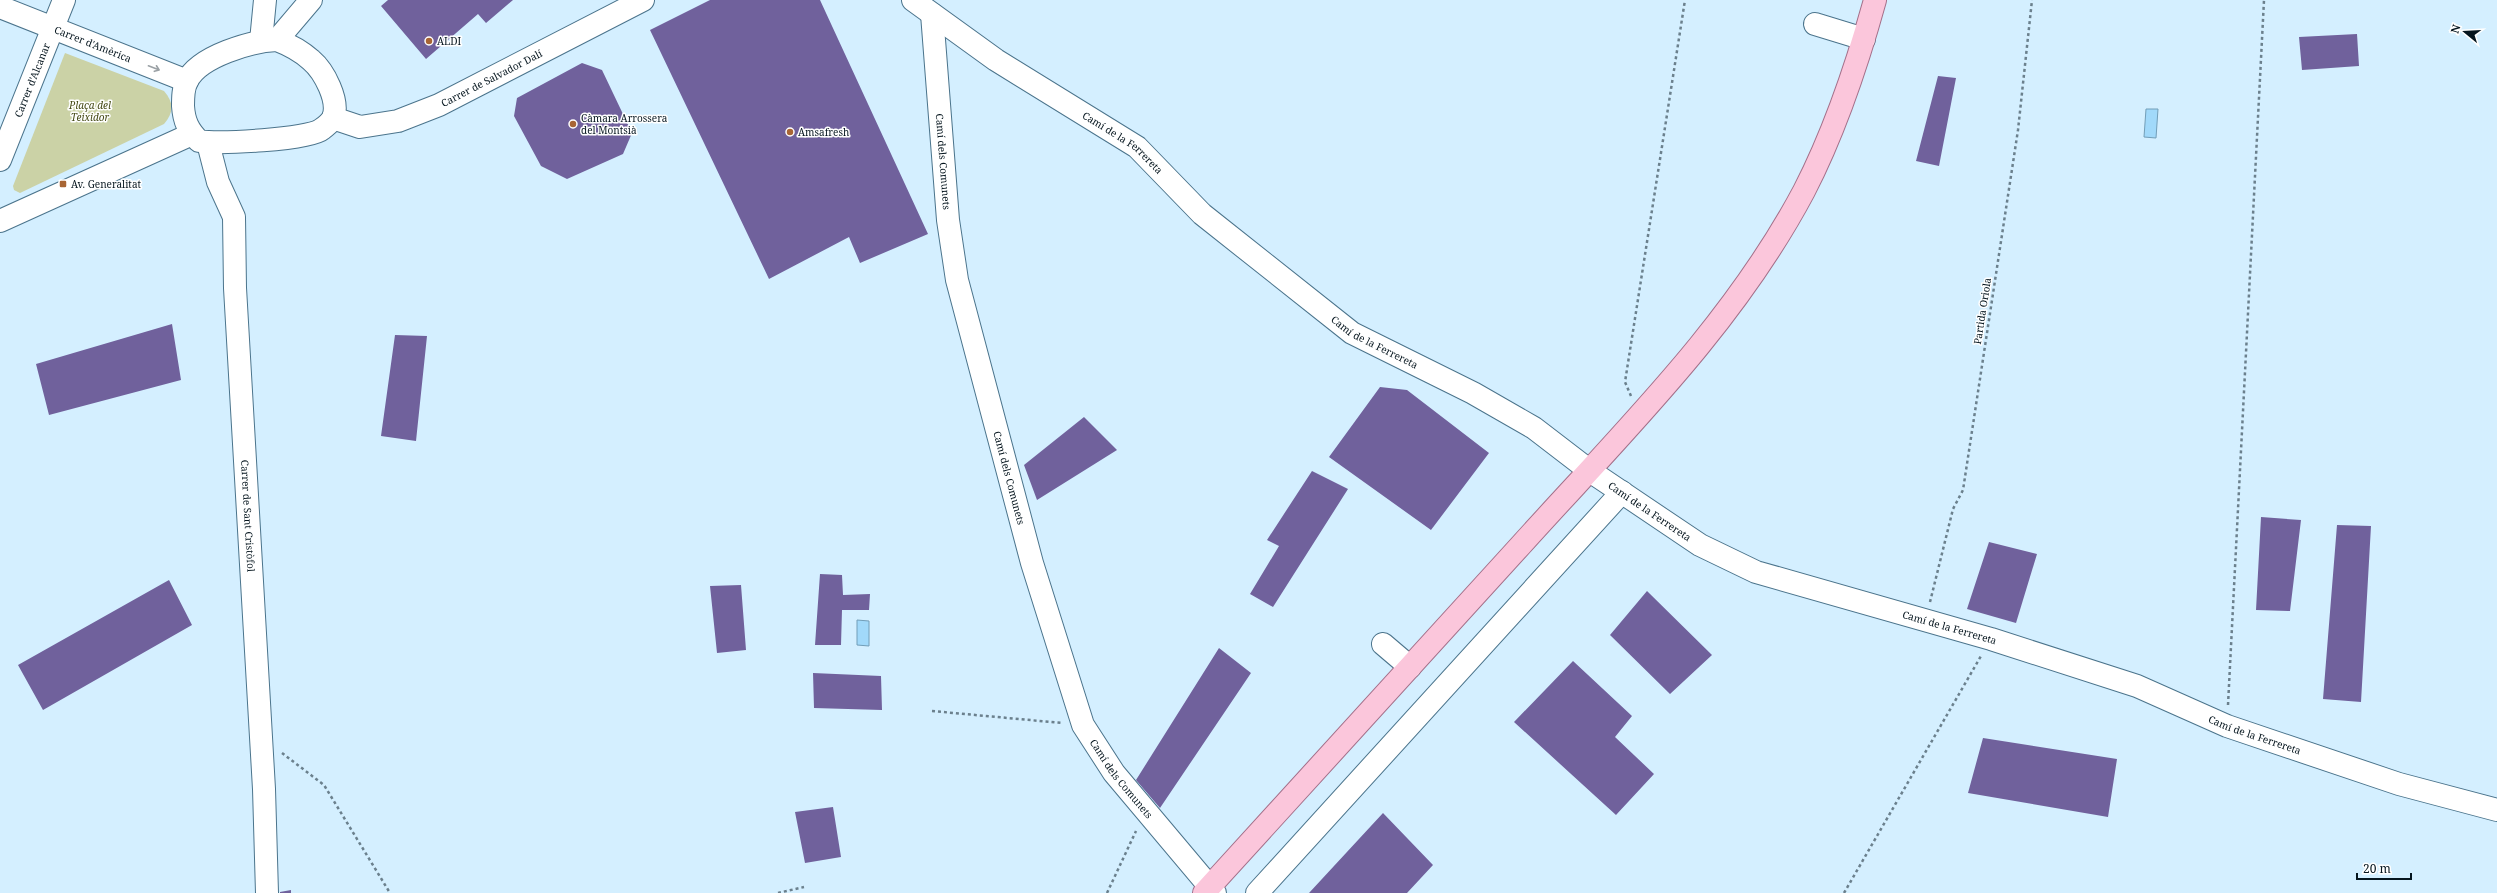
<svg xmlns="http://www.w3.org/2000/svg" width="2497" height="893" viewBox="0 0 2497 893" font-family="'Noto Serif',serif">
  <rect width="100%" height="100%" fill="#d4efff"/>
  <!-- green -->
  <path fill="#cbd2a6" d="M 65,53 L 164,91 C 174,103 174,112 164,124 L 20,193 L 14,190 L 13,186 Z"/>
  <!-- water -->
  <path fill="#a1d9fa" stroke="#729eb8" d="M 2146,109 L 2158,109 L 2156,138 L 2144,137 Z
    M 857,620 L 869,621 L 869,646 L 857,645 Z"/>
  <!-- building -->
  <path fill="#70619c" d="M 388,0 L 513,0 L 486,23 L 478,14 L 426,59 L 381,6 Z
    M 710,0 L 820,0 L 928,234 L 860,263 L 849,237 L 769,279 L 650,30 Z
    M 2357,34 L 2359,66 L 2302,70 L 2299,37 Z
    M 582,63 L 602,70 L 632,133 L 623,154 L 567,179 L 541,166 L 514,116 L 517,98 Z
    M 1938,76 L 1956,78 L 1939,166 L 1916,161 Z
    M 172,324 L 181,380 L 49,415 L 36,364 Z
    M 395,335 L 427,336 L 416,441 L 381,436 Z
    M 1380,387 L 1407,390 L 1489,453 L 1431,530 L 1329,457 Z
    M 1084,417 L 1117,450 L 1037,500 L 1024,465 Z
    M 1312,471 L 1348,489 L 1273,607 L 1250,594 L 1279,546 L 1267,540 Z
    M 2261,517 L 2301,520 L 2290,611 L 2256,610 Z
    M 2337,525 L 2371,526 L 2361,702 L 2323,699 Z
    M 1989,542 L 2037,554 L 2016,623 L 1967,609 Z
    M 820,574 L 842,575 L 843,595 L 870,594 L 869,610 L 842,610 L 841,645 L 815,645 Z
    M 169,580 L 192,625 L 43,710 L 18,665 Z
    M 741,585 L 746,650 L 717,653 L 710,586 Z
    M 1647,591 L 1712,655 L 1670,694 L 1610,635 Z
    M 1219,648 L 1251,673 L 1160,808 L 1136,780 Z
    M 1573,661 L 1632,716 L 1615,737 L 1654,774 L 1616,815 L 1514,722 Z
    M 813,673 L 881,676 L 882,710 L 814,708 Z
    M 1983,738 L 2117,759 L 2108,817 L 1968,793 Z
    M 833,807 L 841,857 L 805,863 L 795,812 Z
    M 1383,813 L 1433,865 L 1407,893 L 1309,893 Z
    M 291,890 L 291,893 L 280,893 L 280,892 Z"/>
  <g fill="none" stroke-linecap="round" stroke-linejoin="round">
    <defs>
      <g id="minor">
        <path id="s1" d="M 913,0 L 996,60 L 1137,147 L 1202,214 L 1352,333 L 1473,393 L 1534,428 L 1590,471 L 1700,545 L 1756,572 L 1991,639 L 2137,686 L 2227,726 L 2399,784 L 2497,810"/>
        <path id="s2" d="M 0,7 L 187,81"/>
        <path id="s3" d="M 932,14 L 948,220 L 957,280 L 1032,563 L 1083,725 L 1114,773 L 1215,893"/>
        <path d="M 1815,24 L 1864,39"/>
        <path d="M 277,40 C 290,45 301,51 311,60 C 324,71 340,101 333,118 C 332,121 325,127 322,129 C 309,140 218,144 199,141 C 188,130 184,121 183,106 C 183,98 183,88 187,81 C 199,56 252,41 277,40 Z"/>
        <path d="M 277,40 L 311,0"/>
        <path d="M 261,41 L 265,0"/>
        <path id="s4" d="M 333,118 L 360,127 L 398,121 L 439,105 L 643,0"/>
        <path id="s5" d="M 208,143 L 218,182 L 234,217 L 235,288 L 264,789 L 267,893"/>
        <path id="s6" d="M 0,160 L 64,0"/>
        <path d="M 0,221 L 192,134"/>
        <path d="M 1383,644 L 1410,667"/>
        <path d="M 1257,893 L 1622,492"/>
      </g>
      <path id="major" d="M 1204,893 C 1310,777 1416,661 1521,545 C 1622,433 1733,325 1804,191 C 1835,131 1857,65 1875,0"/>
    </defs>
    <!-- minor casing -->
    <use href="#minor" stroke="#4b748c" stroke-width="24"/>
    <!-- major casing -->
    <use href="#major" stroke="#a36f89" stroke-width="24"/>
    <!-- path -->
    <path stroke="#6b808d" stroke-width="2.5" stroke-dasharray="3 3" stroke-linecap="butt" d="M 1631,396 L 1625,382 L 1685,0
      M 1930,602 L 1953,509 L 1963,490 L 2018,130 L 2032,0
      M 2228,705 L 2264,0
      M 932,711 L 1062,723
      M 282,753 L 324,785 L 390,893
      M 778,893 L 804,887
      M 1107,893 L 1136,831
      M 1844,893 L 1981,656"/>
    <!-- minor -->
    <use href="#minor" stroke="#fff" stroke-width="22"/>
    <!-- major -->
    <use href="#major" stroke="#fbc6db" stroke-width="22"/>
  </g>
  <!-- one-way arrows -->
  <defs><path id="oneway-shaft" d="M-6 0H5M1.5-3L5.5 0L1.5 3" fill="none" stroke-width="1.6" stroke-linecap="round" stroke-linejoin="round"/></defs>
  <use stroke="#9ba1a5" href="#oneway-shaft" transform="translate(154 68) rotate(21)"/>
  <!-- markers -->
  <g fill="#a86534" stroke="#fff" stroke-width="1.5">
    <circle cx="429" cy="41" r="4"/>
    <circle cx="573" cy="124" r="4"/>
    <circle cx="790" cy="132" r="4"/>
    <rect x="59" y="180" width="8" height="8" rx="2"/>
  </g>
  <g text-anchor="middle" stroke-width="3" stroke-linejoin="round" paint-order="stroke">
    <!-- poi labels -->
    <g font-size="10" fill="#05151e" stroke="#fff" text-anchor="start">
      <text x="437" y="45">ALDI</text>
      <text x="581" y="122">Càmara Arrossera<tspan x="581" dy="12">del Montsià</tspan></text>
      <text x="798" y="136">Amsafresh</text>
      <text x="71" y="188">Av. Generalitat</text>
    </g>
    <!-- street labels -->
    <g font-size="10" fill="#05151e" stroke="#fff">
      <text dy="4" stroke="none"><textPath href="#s2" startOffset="100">Carrer d'Amèrica</textPath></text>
      <text dy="4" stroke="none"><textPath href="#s4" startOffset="170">Carrer de Salvador Dalí</textPath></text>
      <text dy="4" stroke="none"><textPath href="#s6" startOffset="86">Carrer d'Alcanar</textPath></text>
      <text dy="4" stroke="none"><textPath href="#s1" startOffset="254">Camí de la Ferrereta</textPath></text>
      <text dy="4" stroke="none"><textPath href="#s3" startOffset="148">Camí dels Comunets</textPath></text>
      <text transform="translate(1982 311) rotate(-81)" y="4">Partida Oriola</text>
      <text dy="4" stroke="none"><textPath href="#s1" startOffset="577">Camí de la Ferrereta</textPath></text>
      <text dy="4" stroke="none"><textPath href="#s3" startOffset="472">Camí dels Comunets</textPath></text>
      <text dy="4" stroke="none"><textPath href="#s1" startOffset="901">Camí de la Ferrereta</textPath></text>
      <text dy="4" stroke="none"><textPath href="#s5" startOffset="378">Carrer de Sant Cristòfol</textPath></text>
      <text dy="4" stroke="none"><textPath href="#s1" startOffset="1225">Camí de la Ferrereta</textPath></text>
      <text dy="4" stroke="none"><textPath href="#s1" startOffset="1549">Camí de la Ferrereta</textPath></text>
      <text dy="4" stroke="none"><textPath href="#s3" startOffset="796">Camí dels Comunets</textPath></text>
    </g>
    <!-- park labels -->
    <g font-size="10" font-style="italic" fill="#464b17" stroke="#fff">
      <text x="90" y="109">Plaça del<tspan x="90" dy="12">Teixidor</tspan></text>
    </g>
  </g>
  <!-- north arrow -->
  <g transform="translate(2465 32) rotate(288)" stroke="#ffffff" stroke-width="3" paint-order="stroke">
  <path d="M0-3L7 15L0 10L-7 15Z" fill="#05151e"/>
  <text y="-6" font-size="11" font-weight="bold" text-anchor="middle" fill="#05151e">N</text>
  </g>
  <!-- scale -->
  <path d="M2357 873v6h54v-6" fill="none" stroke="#05151e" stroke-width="2"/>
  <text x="2363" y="873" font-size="12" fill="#05151e" stroke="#ffffff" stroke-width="3" paint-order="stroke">20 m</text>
</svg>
